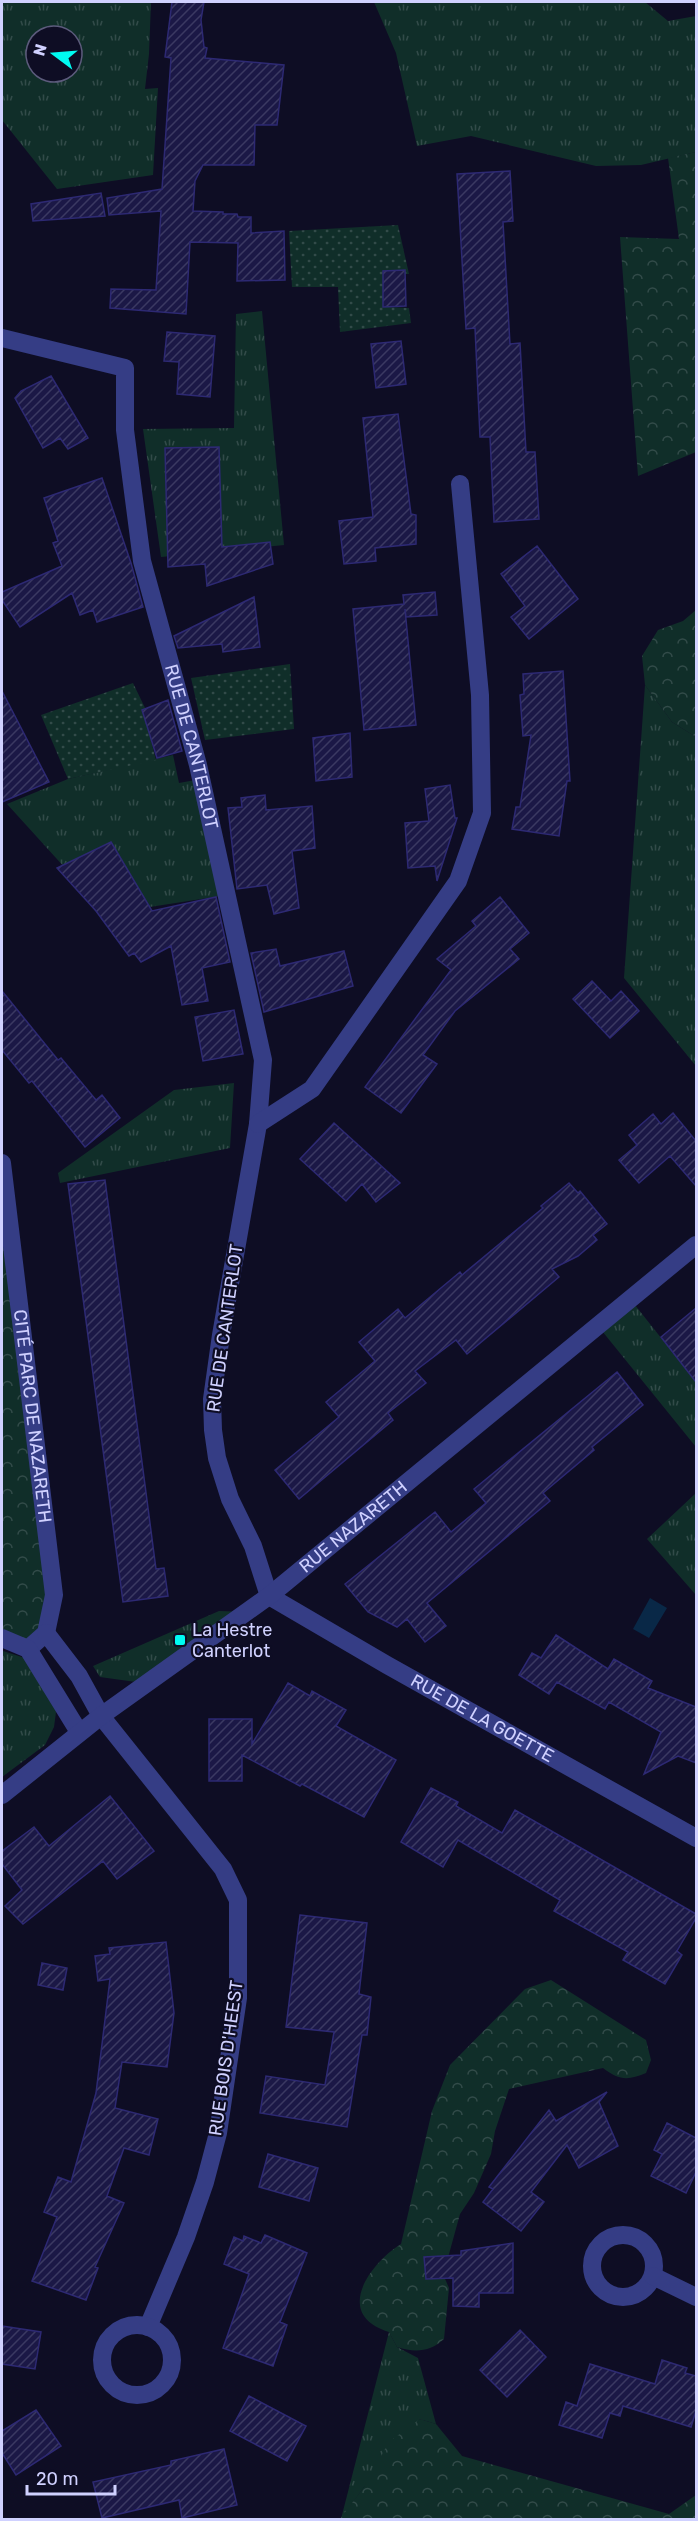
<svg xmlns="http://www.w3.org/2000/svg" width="698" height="2521" viewBox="0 0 698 2521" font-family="Rubik,sans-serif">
  <defs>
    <pattern id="grass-tufts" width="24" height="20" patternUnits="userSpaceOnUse" patternTransform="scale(1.5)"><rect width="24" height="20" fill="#102e29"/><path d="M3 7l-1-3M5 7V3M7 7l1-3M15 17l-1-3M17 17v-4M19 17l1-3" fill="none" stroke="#324b49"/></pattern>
    <pattern id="forest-crowns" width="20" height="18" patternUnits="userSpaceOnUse" patternTransform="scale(1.5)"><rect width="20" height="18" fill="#102e29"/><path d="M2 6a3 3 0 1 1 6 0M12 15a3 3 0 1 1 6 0" fill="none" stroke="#324b49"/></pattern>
    <pattern id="garden-dots" width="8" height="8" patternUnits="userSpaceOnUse" patternTransform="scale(1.5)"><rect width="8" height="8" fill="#102e29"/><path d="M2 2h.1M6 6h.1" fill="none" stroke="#324b49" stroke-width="1.8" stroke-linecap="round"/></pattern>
    <pattern id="building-hatch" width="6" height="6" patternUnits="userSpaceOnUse" patternTransform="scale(1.5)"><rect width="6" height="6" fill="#1b1846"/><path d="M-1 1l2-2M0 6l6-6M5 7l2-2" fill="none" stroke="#3b3962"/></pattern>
  </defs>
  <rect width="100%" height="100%" fill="#0e0d24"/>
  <!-- grass -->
  <path fill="url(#grass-tufts)" fill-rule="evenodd" d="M 2,2 L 151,2 L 149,54 L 145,89 L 158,88 L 153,175 L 57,189 L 2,120 ZM 36,36 L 72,36 L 72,72 L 36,72 Z
    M 374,2 L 645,2 L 668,21 L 696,16 L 696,152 L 641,165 L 596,166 L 471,136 L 417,146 L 396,53 Z
    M 262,311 L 284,545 L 161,557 L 143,429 L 234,428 L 236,314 Z
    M 645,685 L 672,722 L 696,737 L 696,1066 L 624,978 Z
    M 173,755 L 179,783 L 201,779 L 227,895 L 124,911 L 66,869 L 7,804 L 68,779 Z
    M 234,1083 L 230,1148 L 60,1183 L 58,1173 L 174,1090 Z
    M 631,1300 L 696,1382 L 696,1447 L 598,1326 Z
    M 696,1493 L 696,1595 L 647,1539 Z
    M 219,1611 L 248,1612 L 136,1682 L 100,1677 L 93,1666 Z
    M 3,1651 L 25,1658 L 55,1699 L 56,1712 L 54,1727 L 45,1745 L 2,1777 Z
    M 389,2332 L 397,2347 L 418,2358 L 436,2424 L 420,2419 L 364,2487 L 341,2519 Z"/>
  <!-- forest -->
  <path fill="url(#forest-crowns)" d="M 696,152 L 696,452 L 638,476 L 620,237 L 679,239 L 668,158 Z
    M 696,610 L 696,737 L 672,722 L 645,685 L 642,656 L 658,630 L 683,621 Z
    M 2,1157 L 54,1642 L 2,1637 Z
    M 551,1980 L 646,2040 L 651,2060 L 646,2073 C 627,2081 619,2080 603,2068 L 509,2089 L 495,2131 L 491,2154 L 474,2193 L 460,2214 L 449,2254 L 442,2272 L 449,2288 L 444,2339 C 430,2352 415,2353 397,2347 L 389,2332 C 333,2315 369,2264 401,2244 L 432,2111 L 450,2065 L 525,1989 Z
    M 420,2419 L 436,2424 L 462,2456 L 669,2514 L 696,2495 L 696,2519 L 340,2519 L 364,2487 L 389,2442 Z"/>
  <!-- garden -->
  <path fill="url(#garden-dots)" d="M 398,225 L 409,274 L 389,274 L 389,307 L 409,308 L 411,323 L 340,332 L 338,287 L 292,287 L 289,231 Z
    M 290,664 L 294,729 L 205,740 L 191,678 Z
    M 133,683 L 160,739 L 151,741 L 156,760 L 68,779 L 41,715 Z"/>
  <!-- water -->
  <path fill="#092847" d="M 650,1598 L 667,1608 L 649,1638 L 633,1629 Z"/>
  <!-- building -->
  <path fill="url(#building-hatch)" stroke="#2d2973" stroke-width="1.5" d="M 172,2 L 204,2 L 201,20 L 204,47 L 207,48 L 205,58 L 284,65 L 277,125 L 255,125 L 254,165 L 203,165 L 195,181 L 193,211 L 223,212 L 223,214 L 237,214 L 238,217 L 251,217 L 251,233 L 284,231 L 285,280 L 237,281 L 238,243 L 190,242 L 186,314 L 110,308 L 111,289 L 156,290 L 161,211 L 109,215 L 107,198 L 162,189 L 171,58 L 165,57 Z
    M 510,171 L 513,221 L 503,222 L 510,344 L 520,343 L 526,452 L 535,452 L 539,519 L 494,522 L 490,437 L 480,437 L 475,328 L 466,329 L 457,174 Z
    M 101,193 L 105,216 L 33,221 L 31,204 Z
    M 405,270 L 406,306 L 383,307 L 383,271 Z
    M 167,332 L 215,336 L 210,397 L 177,394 L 179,362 L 164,361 Z
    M 401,341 L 406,384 L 376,388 L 371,344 Z
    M 51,376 L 88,438 L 68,449 L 60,438 L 43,448 L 15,398 L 21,391 Z
    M 398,414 L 411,514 L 416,515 L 416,544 L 375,548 L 376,561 L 344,564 L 339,521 L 373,517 L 363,418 Z
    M 219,447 L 222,547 L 270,542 L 273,564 L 207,586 L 205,564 L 168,567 L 165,448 Z
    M 102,478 L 131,563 L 143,607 L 97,622 L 93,610 L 80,615 L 72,593 L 20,627 L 2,600 L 2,592 L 62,566 L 53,543 L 58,541 L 44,498 Z
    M 537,546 L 578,599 L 529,639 L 511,617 L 525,606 L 501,574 Z
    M 435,592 L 437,615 L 406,617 L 405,609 L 416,725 L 364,730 L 353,609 L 404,604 L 403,595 Z
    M 254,597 L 260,647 L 223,652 L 222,644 L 178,648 L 174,636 Z
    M 563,671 L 570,781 L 567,781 L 559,836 L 512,829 L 516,807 L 520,807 L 531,735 L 523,736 L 520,695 L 524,694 L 523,674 Z
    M 2,691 L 49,782 L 2,802 Z
    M 168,700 L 182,751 L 157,758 L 142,710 Z
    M 350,733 L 352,777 L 316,781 L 313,738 Z
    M 450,785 L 455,818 L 457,818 L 437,881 L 435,866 L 408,868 L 405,823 L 429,821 L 425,789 Z
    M 265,795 L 266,810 L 312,806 L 315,848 L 292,851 L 299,908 L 274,914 L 267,885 L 237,889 L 228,808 L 242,807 L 241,798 Z
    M 111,842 L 152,911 L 216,897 L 230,962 L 202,968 L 208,1001 L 182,1005 L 171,946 L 141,962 L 134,953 L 129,956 L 96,911 L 57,868 Z
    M 500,897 L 529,933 L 510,949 L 519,959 L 455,1011 L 423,1055 L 437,1064 L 401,1113 L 365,1087 L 451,970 L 437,959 L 476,926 L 472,921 Z
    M 276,949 L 280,966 L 344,951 L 353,986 L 264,1012 L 251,953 Z
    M 592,981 L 611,1001 L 621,991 L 639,1011 L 610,1038 L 573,999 Z
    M 2,991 L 58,1060 L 61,1058 L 96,1100 L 102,1095 L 120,1118 L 85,1147 L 32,1081 L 29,1083 L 2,1050 Z
    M 234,1010 L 243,1054 L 203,1061 L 195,1017 Z
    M 673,1113 L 696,1141 L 696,1186 L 670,1156 L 639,1183 L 619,1160 L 637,1145 L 629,1135 L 653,1114 L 661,1124 Z
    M 334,1123 L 400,1183 L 376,1202 L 362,1184 L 346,1201 L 300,1159 Z
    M 105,1180 L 156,1569 L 164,1568 L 168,1596 L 123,1602 L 68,1184 Z
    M 569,1183 L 578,1193 L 580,1191 L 607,1224 L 593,1235 L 597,1240 L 578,1256 L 552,1269 L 559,1277 L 467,1354 L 456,1340 L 415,1371 L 426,1383 L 388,1413 L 393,1420 L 299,1499 L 275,1470 L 339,1417 L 326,1402 L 375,1361 L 359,1342 L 398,1309 L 405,1318 L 460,1272 L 462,1275 L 543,1208 L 541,1206 Z
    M 696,1308 L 696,1382 L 661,1337 Z
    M 617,1372 L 643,1405 L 592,1447 L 594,1450 L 543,1493 L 550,1501 L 427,1603 L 446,1626 L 425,1642 L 407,1619 L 397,1627 L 368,1612 L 345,1584 L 435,1512 L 451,1532 L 486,1503 L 474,1489 Z
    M 556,1635 L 608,1669 L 614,1659 L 652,1681 L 648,1688 L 696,1707 L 696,1763 L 678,1756 L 644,1774 L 661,1732 L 609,1702 L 605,1709 L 557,1682 L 549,1694 L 519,1675 L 532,1653 L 541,1658 Z
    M 288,1683 L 310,1696 L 312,1691 L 346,1710 L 336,1726 L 396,1760 L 364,1817 L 302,1784 L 300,1786 L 242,1755 L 242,1781 L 209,1781 L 209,1719 L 252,1719 L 252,1744 Z
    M 431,1788 L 458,1802 L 456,1806 L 502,1833 L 515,1810 L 696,1914 L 696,1918 L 677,1951 L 682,1955 L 665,1984 L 623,1960 L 628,1952 L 554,1911 L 560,1900 L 458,1840 L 443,1867 L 401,1842 Z
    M 110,1796 L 154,1851 L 117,1879 L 103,1861 L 23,1924 L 5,1906 L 22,1890 L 2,1864 L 2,1851 L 34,1827 L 49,1846 Z
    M 300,1915 L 367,1923 L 359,1994 L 371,1997 L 367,2035 L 362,2035 L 347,2127 L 260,2113 L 266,2076 L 325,2085 L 334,2032 L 286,2027 Z
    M 166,1942 L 174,2013 L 167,2067 L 122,2062 L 115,2108 L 158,2119 L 149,2155 L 124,2148 L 107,2196 L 124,2203 L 95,2267 L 98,2268 L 86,2300 L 32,2281 L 57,2217 L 44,2212 L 58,2177 L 71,2182 L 96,2093 L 110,1979 L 98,1981 L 95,1956 L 110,1954 L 109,1948 Z
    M 42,1963 L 67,1968 L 63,1990 L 38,1985 Z
    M 607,2092 L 599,2102 L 618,2146 L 579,2168 L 567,2145 L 531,2192 L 544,2202 L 521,2231 L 483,2202 L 493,2189 L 489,2187 L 549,2110 L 556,2121 Z
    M 667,2123 L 696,2138 L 696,2172 L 686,2193 L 651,2176 L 662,2154 L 654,2150 Z
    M 268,2154 L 318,2168 L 309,2201 L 259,2187 Z
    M 265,2235 L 307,2253 L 280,2322 L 287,2325 L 273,2366 L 223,2348 L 249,2274 L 224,2264 L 234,2237 L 243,2241 L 244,2236 L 261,2243 Z
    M 513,2243 L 513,2293 L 479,2293 L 479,2307 L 453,2306 L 453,2278 L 426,2279 L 424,2257 L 461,2255 L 461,2251 Z
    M 2,2326 L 41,2332 L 35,2369 L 2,2364 Z
    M 520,2330 L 546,2357 L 507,2397 L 480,2370 Z
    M 662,2360 L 687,2368 L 685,2373 L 696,2376 L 696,2411 L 691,2427 L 623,2406 L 620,2416 L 610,2413 L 602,2438 L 559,2425 L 566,2402 L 577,2406 L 590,2364 L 655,2384 Z
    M 249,2396 L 306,2426 L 287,2461 L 230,2431 Z
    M 36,2410 L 61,2446 L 16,2475 L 2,2453 L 2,2431 Z
    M 224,2449 L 237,2505 L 182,2518 L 179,2500 L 102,2518 L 93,2482 L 171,2465 L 171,2461 Z"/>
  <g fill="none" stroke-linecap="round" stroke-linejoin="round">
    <!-- minor -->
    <g stroke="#353d85" stroke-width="18">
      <path id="s1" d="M 2,338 L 125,368 L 125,430 L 142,561 L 198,765 L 263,1060 L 258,1124 L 221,1335 L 212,1399 L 213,1430 L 217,1458 L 230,1499 L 253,1546 L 269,1596"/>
      <path d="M 258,1124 L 312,1089 L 458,881 L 482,813 L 480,695 L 460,484"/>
      <path id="s2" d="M 2,1163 L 54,1595 L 46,1633 L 28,1649"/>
      <path id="s3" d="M 269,1596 L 387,1665 L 696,1838"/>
      <path d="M 46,1633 L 79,1676 L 101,1716 L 223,1869 L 238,1900 L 238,1998 L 218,2133 L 205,2182 L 186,2237 L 148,2327"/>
      <path d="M 2,1638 L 28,1649 L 79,1732"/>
      <path id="s4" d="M 2,1795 L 101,1716 L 269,1596 L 696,1245"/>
      <circle cx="623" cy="2266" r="31"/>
      <path d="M 653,2276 L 696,2297"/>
      <circle cx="137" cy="2360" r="35"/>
    </g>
  </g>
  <!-- markers -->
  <rect fill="#00fbf2" stroke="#0e0d24" stroke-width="2" x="174" y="1634" width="12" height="12" rx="3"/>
  <g text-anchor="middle" stroke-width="4.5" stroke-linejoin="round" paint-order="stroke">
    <!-- street labels -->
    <g font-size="18" fill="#d0d1ff" stroke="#0e0d24">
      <text dy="6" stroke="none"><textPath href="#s1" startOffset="513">RUE DE CANTERLOT</textPath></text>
      <text transform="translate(225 1328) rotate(-82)" y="6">RUE DE CANTERLOT</text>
      <text dy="6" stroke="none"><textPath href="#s2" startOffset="255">CITÉ PARC DE NAZARETH</textPath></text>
      <text dy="6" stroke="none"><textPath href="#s4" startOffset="442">RUE NAZARETH</textPath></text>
      <text dy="6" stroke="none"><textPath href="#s3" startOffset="246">RUE DE LA GOETTE</textPath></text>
      <text transform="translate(226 2058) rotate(-82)" y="6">RUE BOIS D'HEEST</text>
    </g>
    <!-- poi labels -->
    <g font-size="18" fill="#d0d1ff" stroke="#0e0d24" text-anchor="start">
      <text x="192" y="1636">La Hestre<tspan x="192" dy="21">Canterlot</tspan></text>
    </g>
  </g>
  <!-- border -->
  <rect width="698" height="2521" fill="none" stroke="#d0d1ff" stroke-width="6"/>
  <!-- north arrow -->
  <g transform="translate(54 54) rotate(286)"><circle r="28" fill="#0e0d24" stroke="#5c5b7c" stroke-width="1.5"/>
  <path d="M0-4.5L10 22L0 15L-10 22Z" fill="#00fbf2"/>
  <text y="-9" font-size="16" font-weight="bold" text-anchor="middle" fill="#d0d1ff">N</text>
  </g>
  <!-- scale -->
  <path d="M27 2485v9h88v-9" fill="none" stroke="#d0d1ff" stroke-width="3"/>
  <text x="36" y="2485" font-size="18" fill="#d0d1ff" stroke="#0e0d24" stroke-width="4.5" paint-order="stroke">20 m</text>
</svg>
